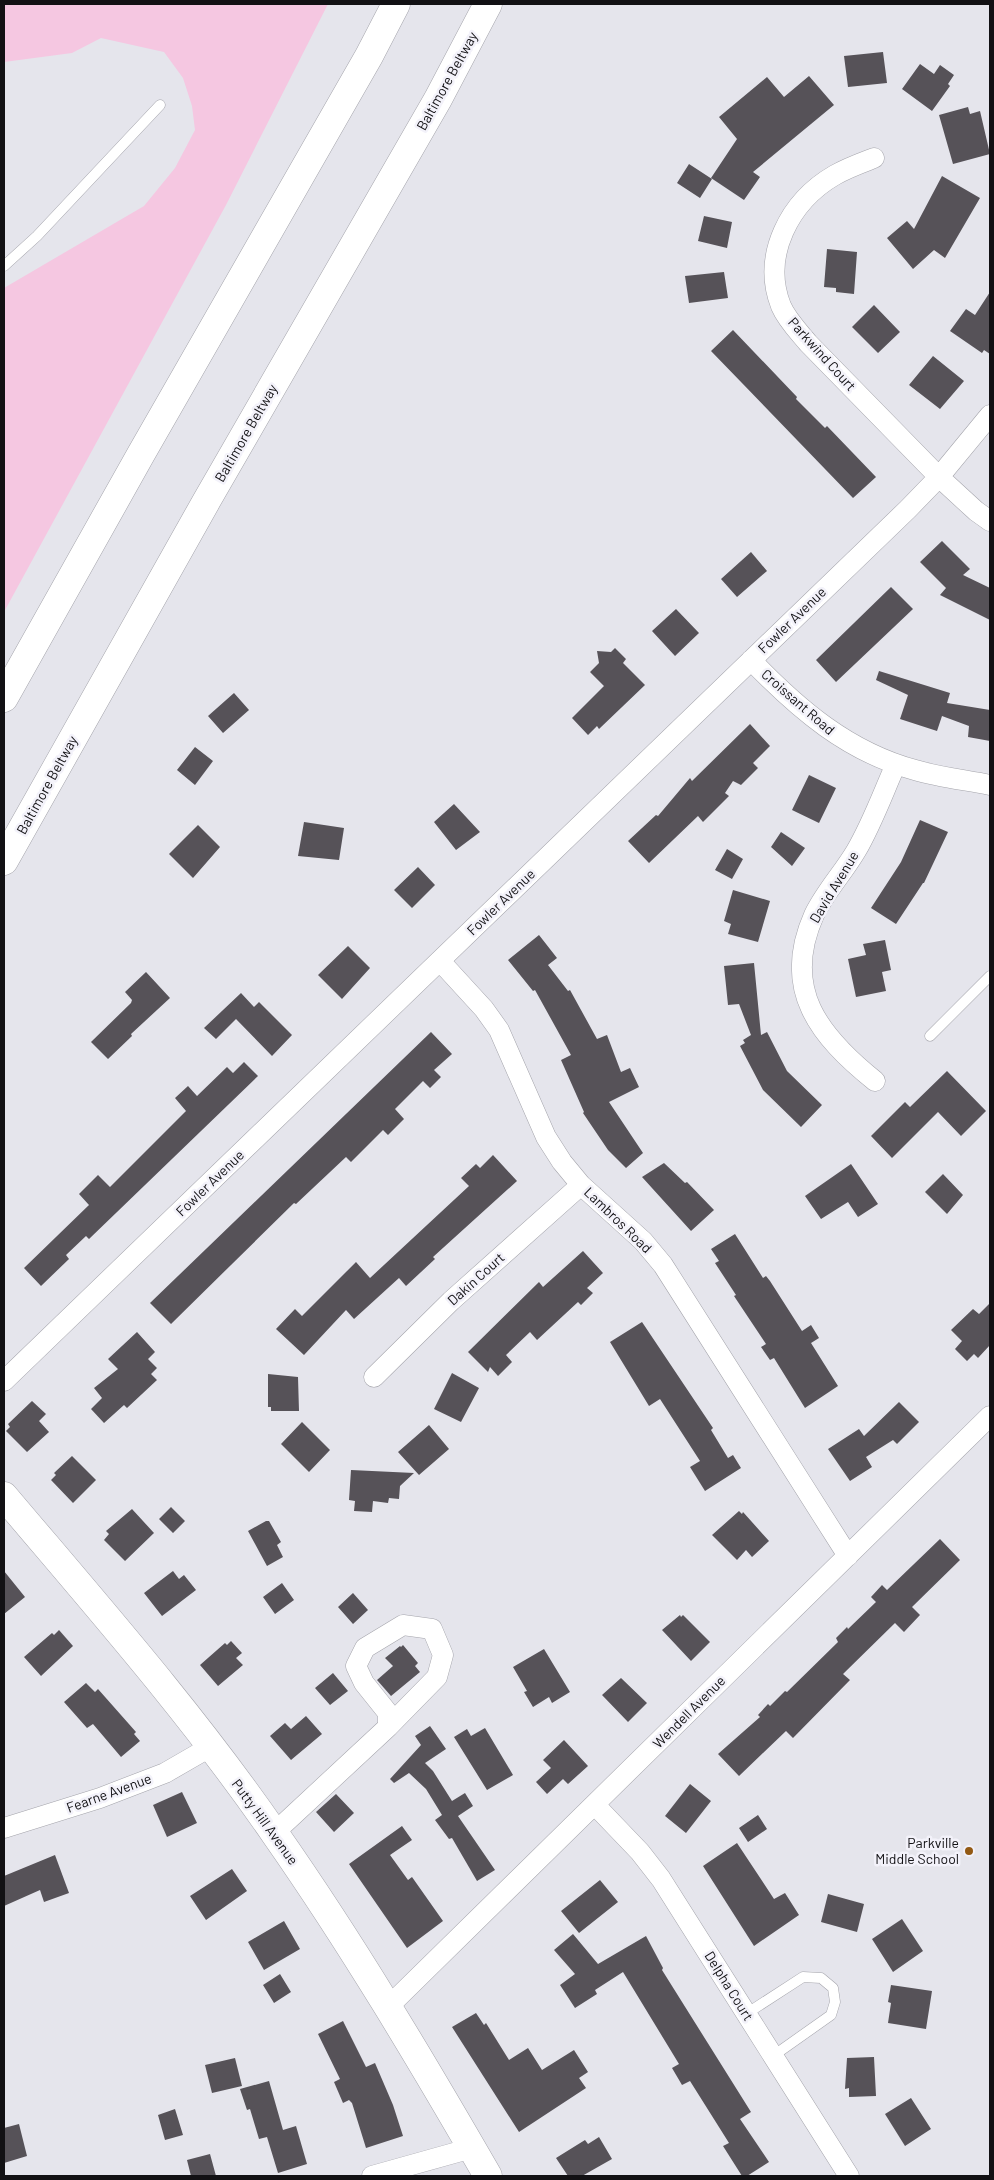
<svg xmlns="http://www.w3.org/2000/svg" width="994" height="2180" viewBox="0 0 994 2180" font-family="Barlow,sans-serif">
  <rect width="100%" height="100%" fill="#e5e5ec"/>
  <!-- green -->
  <path fill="#f5c7e1" d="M 4,4 L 328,4 L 226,205 L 4,612 L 4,288 L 144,206 L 175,168 L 195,130 L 192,106 L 183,78 L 164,52 L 101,38 L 72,53 L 4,62 Z"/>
  <!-- building -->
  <path fill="#565258" d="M 883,52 L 887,83 L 848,87 L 844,56 Z
    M 920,64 L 934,74 L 940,65 L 954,75 L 948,84 L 950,86 L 932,111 L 902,89 Z
    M 809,76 L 834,105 L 753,172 L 760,177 L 744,200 L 711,178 L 737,139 L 719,117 L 767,77 L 784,97 Z
    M 968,107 L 970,114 L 980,111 L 990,154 L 953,164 L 939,115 Z
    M 689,164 L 712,179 L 700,198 L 677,183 Z
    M 942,176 L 980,198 L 945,258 L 934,250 L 913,269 L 887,238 L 907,221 L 914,229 Z
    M 704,216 L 732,222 L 727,248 L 698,241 Z
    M 827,249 L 857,252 L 854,294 L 836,292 L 836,288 L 824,287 Z
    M 724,272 L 728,298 L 689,303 L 685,276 Z
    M 990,292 L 990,354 L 984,350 L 982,353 L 950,331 L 966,309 L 975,315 Z
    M 874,305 L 900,332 L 878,353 L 852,327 Z
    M 733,330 L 797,397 L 796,399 L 825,428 L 827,426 L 876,477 L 853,498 L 711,351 Z
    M 933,356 L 964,381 L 940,409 L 909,385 Z
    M 942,541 L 970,569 L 963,575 L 990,588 L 990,620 L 940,595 L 946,588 L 920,562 Z
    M 751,552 L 767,571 L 737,597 L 721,579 Z
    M 891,587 L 913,609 L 836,682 L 816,660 Z
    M 676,609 L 699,633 L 675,656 L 652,631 Z
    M 615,648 L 626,659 L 623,663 L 645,685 L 599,729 L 597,726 L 588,735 L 572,718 L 604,686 L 590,672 L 599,663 L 597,651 L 611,652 Z
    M 879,671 L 950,693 L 947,703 L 990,710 L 990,741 L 968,737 L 969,726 L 942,716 L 937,731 L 900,719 L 908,695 L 876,680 Z
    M 234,693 L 249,710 L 223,733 L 208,716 Z
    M 750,724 L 770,746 L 753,763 L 758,768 L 741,785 L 733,781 L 725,793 L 729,796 L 703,822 L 698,816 L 649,863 L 628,841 L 656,815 L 658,816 L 690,778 L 692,781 Z
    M 195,747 L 213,761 L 195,785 L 177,770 Z
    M 809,775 L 836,788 L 819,823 L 792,810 Z
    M 454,804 L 480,832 L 456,850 L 434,822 Z
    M 920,820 L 948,832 L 924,883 L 923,883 L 896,924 L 871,908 L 901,862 Z
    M 304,822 L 344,828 L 339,860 L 298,856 Z
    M 198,825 L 220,847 L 193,878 L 169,854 Z
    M 781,832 L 805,848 L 792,866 L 771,847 Z
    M 727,849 L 743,859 L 732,879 L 715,870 Z
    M 418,867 L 435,885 L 412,908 L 394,890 Z
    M 733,890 L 770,901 L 758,942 L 728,934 L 731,924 L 724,921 Z
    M 539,935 L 557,958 L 548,965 L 568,991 L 570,990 L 597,1039 L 607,1035 L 621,1072 L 630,1068 L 639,1087 L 609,1102 L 643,1153 L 626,1168 L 608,1150 L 583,1113 L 584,1112 L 561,1060 L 571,1055 L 535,990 L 533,991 L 508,960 Z
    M 885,940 L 891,970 L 882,972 L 886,991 L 856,997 L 848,959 L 866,955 L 863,944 Z
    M 348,946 L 370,968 L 342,999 L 318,975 Z
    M 754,963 L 761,1035 L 767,1032 L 787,1071 L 822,1105 L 801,1127 L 763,1090 L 740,1046 L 745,1043 L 743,1040 L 751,1035 L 739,1004 L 728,1005 L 724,966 Z
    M 146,972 L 170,998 L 131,1034 L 132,1036 L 108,1059 L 91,1042 L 131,1003 L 132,1000 L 125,992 Z
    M 241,993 L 254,1007 L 259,1002 L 292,1035 L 272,1056 L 236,1019 L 216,1039 L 204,1028 Z
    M 431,1032 L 452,1054 L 434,1070 L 441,1077 L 430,1088 L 423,1081 L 395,1109 L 404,1119 L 388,1135 L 383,1130 L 351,1162 L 346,1157 L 296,1204 L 294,1203 L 171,1324 L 150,1303 Z
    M 244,1062 L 258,1076 L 89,1239 L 86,1236 L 66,1255 L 69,1259 L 41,1286 L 24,1268 L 89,1205 L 79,1194 L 98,1175 L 110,1187 L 186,1111 L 175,1098 L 188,1086 L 197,1096 L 227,1067 L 233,1073 Z
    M 947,1071 L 986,1111 L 961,1136 L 938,1112 L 892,1158 L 871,1136 L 905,1102 L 910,1107 Z
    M 493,1155 L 517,1181 L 433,1257 L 435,1259 L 406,1286 L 399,1278 L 354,1319 L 346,1310 L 304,1355 L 276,1329 L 295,1309 L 302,1316 L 356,1262 L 370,1278 L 469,1186 L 461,1178 L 476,1164 L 480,1168 Z
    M 664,1163 L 685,1183 L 687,1182 L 714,1210 L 691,1231 L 642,1177 Z
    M 851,1164 L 878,1204 L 858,1217 L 848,1202 L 821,1219 L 805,1196 Z
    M 943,1174 L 963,1195 L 947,1214 L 925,1192 Z
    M 735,1234 L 763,1278 L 766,1276 L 770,1281 L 802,1331 L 811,1325 L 819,1338 L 811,1343 L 838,1386 L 805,1408 L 774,1358 L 770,1360 L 761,1347 L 766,1344 L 734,1296 L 736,1295 L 715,1263 L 719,1261 L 711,1249 Z
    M 583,1251 L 603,1273 L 587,1288 L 593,1293 L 581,1305 L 578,1302 L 537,1340 L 530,1332 L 506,1355 L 512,1362 L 498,1376 L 490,1367 L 488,1372 L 468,1352 L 539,1282 L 543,1287 Z
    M 990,1303 L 990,1345 L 978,1358 L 974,1354 L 967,1361 L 955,1349 L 962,1341 L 951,1330 L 973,1309 L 979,1314 Z
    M 642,1322 L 713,1428 L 711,1430 L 728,1458 L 733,1455 L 741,1468 L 705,1491 L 690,1467 L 700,1461 L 660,1399 L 649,1406 L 610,1342 Z
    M 137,1332 L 155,1352 L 148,1359 L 157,1368 L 151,1374 L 157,1380 L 127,1408 L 124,1405 L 104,1423 L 91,1409 L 102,1398 L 94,1388 L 118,1369 L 108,1359 Z
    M 452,1373 L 479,1388 L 461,1422 L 434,1409 Z
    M 268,1374 L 298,1377 L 299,1411 L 271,1411 L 271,1407 L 268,1407 Z
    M 32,1401 L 46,1414 L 39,1421 L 49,1432 L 27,1452 L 6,1431 L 10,1427 L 8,1424 Z
    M 899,1402 L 919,1422 L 897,1444 L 893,1440 L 866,1457 L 872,1467 L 850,1481 L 828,1449 L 859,1429 L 864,1436 Z
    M 302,1422 L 330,1450 L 309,1472 L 281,1444 Z
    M 429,1425 L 449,1449 L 419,1475 L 398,1452 Z
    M 72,1456 L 96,1480 L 73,1503 L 51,1480 L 56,1475 L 54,1473 Z
    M 351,1470 L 414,1473 L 400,1486 L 399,1499 L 389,1498 L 388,1503 L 373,1501 L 372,1512 L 354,1511 L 355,1501 L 349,1500 Z
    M 171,1507 L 185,1521 L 173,1533 L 159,1519 Z
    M 132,1509 L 154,1533 L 125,1561 L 104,1540 L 109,1534 L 106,1531 Z
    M 739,1511 L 742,1514 L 743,1512 L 769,1541 L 752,1557 L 746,1550 L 737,1560 L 712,1535 Z
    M 266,1521 L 269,1521 L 281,1542 L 277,1545 L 283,1557 L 267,1566 L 248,1531 Z
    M 940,1539 L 960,1560 L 912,1607 L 920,1615 L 904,1632 L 895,1623 L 843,1674 L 850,1680 L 793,1738 L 786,1731 L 739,1776 L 718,1754 L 760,1717 L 758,1715 L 768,1704 L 770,1706 L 785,1691 L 787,1692 L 838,1642 L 836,1638 L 847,1627 L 848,1629 L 876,1602 L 871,1597 L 882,1585 L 887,1590 Z
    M 4,1571 L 25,1597 L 4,1614 Z
    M 173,1571 L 179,1579 L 184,1575 L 196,1590 L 162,1616 L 144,1593 Z
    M 282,1583 L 294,1600 L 275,1614 L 263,1597 Z
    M 353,1593 L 368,1610 L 353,1624 L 338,1607 Z
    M 680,1615 L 681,1617 L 683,1615 L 710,1642 L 691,1661 L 662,1630 Z
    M 59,1630 L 73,1646 L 41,1676 L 24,1657 L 52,1633 L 54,1635 Z
    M 231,1641 L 242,1653 L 236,1658 L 243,1665 L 218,1686 L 200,1665 L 225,1643 L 227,1645 Z
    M 403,1645 L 418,1663 L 415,1666 L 420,1672 L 391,1696 L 377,1680 L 393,1666 L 385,1658 L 400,1646 L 401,1647 Z
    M 544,1649 L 570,1692 L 552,1703 L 549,1697 L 533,1707 L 524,1692 L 527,1691 L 513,1667 Z
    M 333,1673 L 348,1691 L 330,1705 L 315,1688 Z
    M 621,1678 L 647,1703 L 628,1722 L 602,1695 Z
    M 86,1683 L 95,1692 L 98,1689 L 136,1732 L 134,1734 L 140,1741 L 121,1757 L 93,1724 L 87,1728 L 64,1702 Z
    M 306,1716 L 322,1734 L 291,1760 L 270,1736 L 285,1723 L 291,1729 Z
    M 430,1726 L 446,1749 L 425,1763 L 433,1771 L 452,1801 L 465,1793 L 473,1806 L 458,1816 L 495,1870 L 477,1881 L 452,1838 L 449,1839 L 435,1820 L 442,1815 L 426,1789 L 409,1773 L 394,1783 L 390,1779 L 421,1745 L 415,1736 Z
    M 485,1728 L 513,1775 L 487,1790 L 454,1737 L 467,1729 L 471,1736 Z
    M 564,1740 L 588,1766 L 568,1784 L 563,1779 L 547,1794 L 536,1782 L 551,1768 L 543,1760 Z
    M 690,1784 L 711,1801 L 686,1833 L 665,1816 Z
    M 182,1792 L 197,1823 L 167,1837 L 153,1805 Z
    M 336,1794 L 354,1813 L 334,1832 L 316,1812 Z
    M 758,1815 L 767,1829 L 748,1842 L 739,1828 Z
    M 402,1826 L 412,1840 L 390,1855 L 408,1880 L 412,1877 L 443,1921 L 407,1948 L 349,1864 Z
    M 737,1843 L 774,1899 L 785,1893 L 799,1915 L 754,1946 L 703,1866 Z
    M 55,1855 L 69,1893 L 44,1902 L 40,1890 L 4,1906 L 4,1876 Z
    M 232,1869 L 247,1891 L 206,1920 L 190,1896 Z
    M 600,1880 L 618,1902 L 579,1933 L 561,1911 Z
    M 828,1894 L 864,1904 L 857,1932 L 821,1922 Z
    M 902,1919 L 923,1951 L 893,1972 L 872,1939 Z
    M 284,1921 L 300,1949 L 264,1970 L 248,1942 Z
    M 573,1934 L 598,1964 L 646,1936 L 663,1968 L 662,1970 L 751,2112 L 740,2119 L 769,2162 L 747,2176 L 742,2176 L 723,2146 L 729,2143 L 690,2081 L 682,2085 L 672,2068 L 679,2064 L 623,1972 L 595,1990 L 597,1994 L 575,2008 L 560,1985 L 575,1974 L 554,1950 Z
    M 280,1974 L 291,1992 L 274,2003 L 263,1985 Z
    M 891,1985 L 932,1991 L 926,2029 L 888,2023 L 891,2003 L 888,2002 Z
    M 476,2013 L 484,2025 L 486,2023 L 509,2060 L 528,2048 L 542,2070 L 574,2050 L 588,2072 L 579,2078 L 586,2088 L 519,2132 L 452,2027 Z
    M 343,2021 L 366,2067 L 375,2063 L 393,2105 L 403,2136 L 366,2148 L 352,2103 L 349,2100 L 343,2103 L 334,2082 L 340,2079 L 318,2034 Z
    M 874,2057 L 876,2096 L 849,2097 L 849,2088 L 845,2089 L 847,2058 Z
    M 235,2058 L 242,2086 L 212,2093 L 205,2065 Z
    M 269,2081 L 283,2130 L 296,2126 L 307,2164 L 278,2173 L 267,2137 L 259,2139 L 250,2109 L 247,2110 L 240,2089 Z
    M 911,2098 L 931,2129 L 905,2146 L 885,2114 Z
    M 175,2109 L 183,2135 L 165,2140 L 158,2115 Z
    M 19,2124 L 27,2156 L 4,2163 L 4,2128 Z
    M 599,2137 L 612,2159 L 582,2176 L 568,2176 L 556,2158 L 585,2140 L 588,2144 Z
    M 210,2154 L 216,2176 L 191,2176 L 187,2160 Z"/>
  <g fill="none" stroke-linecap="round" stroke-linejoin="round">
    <defs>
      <path id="service" d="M 4,266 L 37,236 L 160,105
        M 930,1036 L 990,976
        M 746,2014 L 803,1977 L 821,1978 L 833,1988 L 835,2002 L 831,2015 L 773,2056"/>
      <path id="minor" d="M 874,158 C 861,163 847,168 835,175 C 790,201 761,255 781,306 C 787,320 799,332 808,343 L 939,477 L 976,511 L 990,521
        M 751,660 C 798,709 848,752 915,770 C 939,777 965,780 990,785
        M 440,961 L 484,1009 L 499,1030 L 546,1137 L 562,1162 L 581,1185 L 643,1241 L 663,1265 L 848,1556
        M 875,1081 C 819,1036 781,989 814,915 C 825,892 843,873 856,851 C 872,824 883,793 896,764
        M 374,1377 L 451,1301 L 581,1185
        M 4,1381 L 908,509 L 939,477 L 990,415
        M 595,1805 L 640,1852 L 661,1879 L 849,2176
        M 4,1828 L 100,1798 L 165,1773 L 210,1747
        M 274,1833 L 388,1727 L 437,1677 L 443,1655 L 432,1629 L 403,1625 L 365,1648 L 356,1666 L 364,1683 L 388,1713 L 388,1727
        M 388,2007 L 990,1416
        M 372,2176 L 472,2148"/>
      <path id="secondary" d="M 4,1496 C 97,1606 193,1715 275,1834 C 352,1944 421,2060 488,2176"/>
      <path id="motorway" d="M 4,698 L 141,454 L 369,56 L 396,4
        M 4,861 L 207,500 L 438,99 L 488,4"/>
    </defs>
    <!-- service casing -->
    <use href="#service" stroke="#a4a4ab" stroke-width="11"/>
    <!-- minor casing -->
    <use href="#minor" stroke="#a4a4ab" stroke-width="21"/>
    <!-- secondary casing -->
    <use href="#secondary" stroke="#a4a4ab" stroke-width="29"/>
    <!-- motorway casing -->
    <use href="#motorway" stroke="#a4a4ab" stroke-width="29"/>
    <!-- service -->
    <use href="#service" stroke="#fff" stroke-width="10"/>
    <!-- minor -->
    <use href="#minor" stroke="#fff" stroke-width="20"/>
    <!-- secondary -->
    <use href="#secondary" stroke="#fff" stroke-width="28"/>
    <!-- motorway -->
    <use href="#motorway" stroke="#fff" stroke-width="28"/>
  </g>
  <!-- markers -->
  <circle fill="#925913" stroke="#f3f2fa" stroke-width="2" cx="969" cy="1851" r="5"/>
  <g text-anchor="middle" stroke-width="5" stroke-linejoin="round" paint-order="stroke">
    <!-- street labels -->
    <g font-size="14" fill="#121114" stroke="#f3f2fa">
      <text transform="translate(447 81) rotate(-61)" y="5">Baltimore Beltway</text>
      <text transform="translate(822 354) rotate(48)" y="5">Parkwind Court</text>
      <text transform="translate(246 433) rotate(-60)" y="5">Baltimore Beltway</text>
      <text transform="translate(792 620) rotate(-44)" y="5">Fowler Avenue</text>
      <text transform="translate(798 702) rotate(41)" y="5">Croissant Road</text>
      <text transform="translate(47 785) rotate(-61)" y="5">Baltimore Beltway</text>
      <text transform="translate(834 887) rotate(-59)" y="5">David Avenue</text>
      <text transform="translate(501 902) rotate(-44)" y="5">Fowler Avenue</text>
      <text transform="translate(210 1183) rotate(-44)" y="5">Fowler Avenue</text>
      <text transform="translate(618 1220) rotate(44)" y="5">Lambros Road</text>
      <text transform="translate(476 1279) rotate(-42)" y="5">Dakin Court</text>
      <text transform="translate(689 1712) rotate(-45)" y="5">Wendell Avenue</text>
      <text transform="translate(109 1793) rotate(-20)" y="5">Fearne Avenue</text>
      <text transform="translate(265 1822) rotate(54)" y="5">Putty Hill Avenue</text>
      <text transform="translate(729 1986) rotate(58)" y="5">Delpha Court</text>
    </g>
    <!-- poi labels -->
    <g font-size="14" fill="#121114" stroke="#f3f2fa" text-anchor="end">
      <text x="959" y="1848">Parkville<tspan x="959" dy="16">Middle School</tspan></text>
    </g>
  </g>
  <!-- border -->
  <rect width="994" height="2180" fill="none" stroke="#121114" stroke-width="10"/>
</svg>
